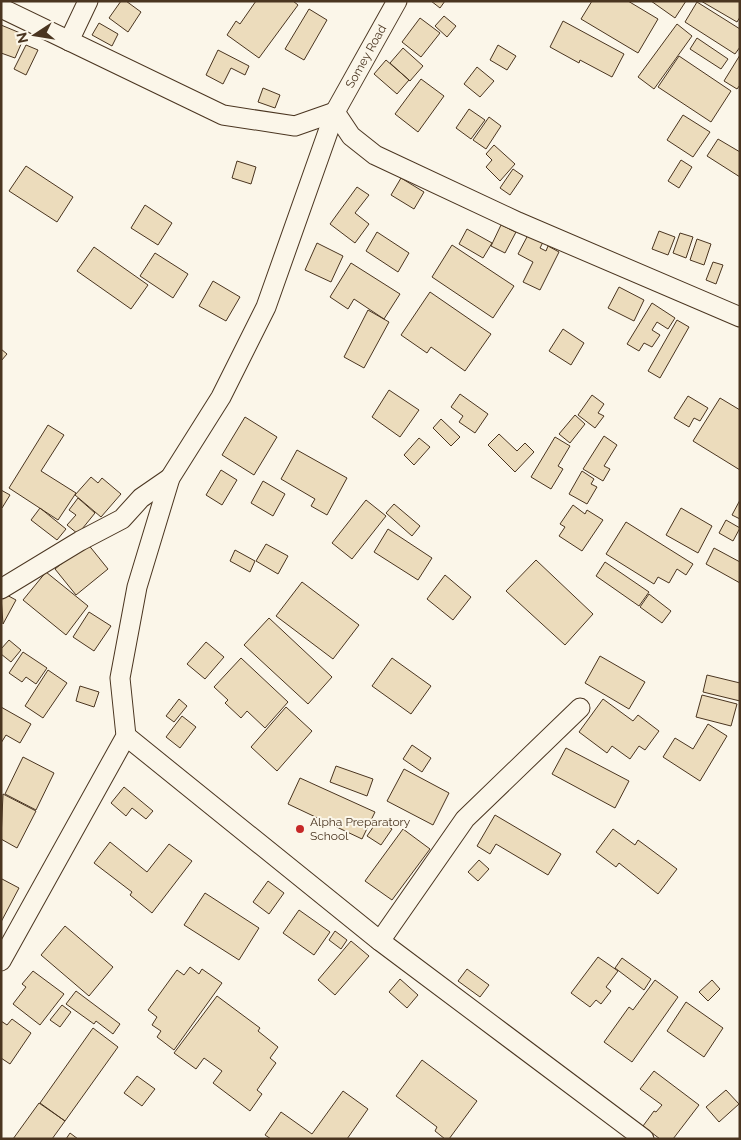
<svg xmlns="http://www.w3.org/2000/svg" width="741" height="1140" viewBox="0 0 741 1140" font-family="Raleway,sans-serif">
  <rect width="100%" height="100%" fill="#fbf6e9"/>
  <!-- building -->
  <path fill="#ecdcbc" stroke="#4a3520" d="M 121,1 L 126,1 L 141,12 L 128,32 L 109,18 Z
    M 256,1 L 293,1 L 298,5 L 259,58 L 227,35 L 236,21 L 240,24 Z
    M 431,1 L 445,1 L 440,8 Z
    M 592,1 L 628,1 L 658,19 L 638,53 L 581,19 Z
    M 651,1 L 686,1 L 675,18 Z
    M 701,1 L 740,1 L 740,17 L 737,22 Z
    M 697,2 L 740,29 L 740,47 L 735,54 L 685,22 Z
    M 309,9 L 327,20 L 304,60 L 285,49 Z
    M 444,16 L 456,26 L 447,37 L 435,26 Z
    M 420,18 L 440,33 L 421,57 L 402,42 Z
    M 563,21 L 624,54 L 612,77 L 580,60 L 579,63 L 550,47 Z
    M 99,23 L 118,34 L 112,46 L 92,35 Z
    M 677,24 L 692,36 L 654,89 L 638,77 Z
    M 1,25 L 25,35 L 15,58 L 1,53 Z
    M 697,38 L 728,59 L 721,69 L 690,49 Z
    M 26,45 L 38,50 L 26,75 L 14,69 Z
    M 498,45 L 516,56 L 507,70 L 490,60 Z
    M 403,48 L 423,66 L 410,81 L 390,63 Z
    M 218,50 L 249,66 L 245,75 L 231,68 L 223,84 L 206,75 Z
    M 740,55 L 740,85 L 737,89 L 724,81 Z
    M 679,56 L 731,91 L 711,122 L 658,87 Z
    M 386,60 L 409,80 L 397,94 L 374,74 Z
    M 477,67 L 494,81 L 480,97 L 464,84 Z
    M 421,79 L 444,96 L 418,132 L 395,114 Z
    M 263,88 L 280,95 L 275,108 L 258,102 Z
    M 469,109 L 485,120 L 471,139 L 456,128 Z
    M 683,115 L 710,132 L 693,157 L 667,140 Z
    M 489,117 L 501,126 L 486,149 L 473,140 Z
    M 718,139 L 740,152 L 740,177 L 707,156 Z
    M 494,145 L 515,164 L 500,181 L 486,167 L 492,160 L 486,154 Z
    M 681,160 L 692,167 L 679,188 L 668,181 Z
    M 237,161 L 256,167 L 251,184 L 232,178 Z
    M 26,166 L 73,197 L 57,222 L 9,191 Z
    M 513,169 L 523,176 L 510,195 L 500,188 Z
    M 401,178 L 424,192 L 414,209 L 391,195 Z
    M 357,187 L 369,195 L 355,213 L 369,224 L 355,243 L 330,224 Z
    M 145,205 L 172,223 L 158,245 L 131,228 Z
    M 501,225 L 516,232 L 505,253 L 491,246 Z
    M 467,229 L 492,243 L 483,258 L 459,244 Z
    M 659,231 L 675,237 L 668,255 L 652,249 Z
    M 377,232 L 409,253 L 398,272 L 366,251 Z
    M 680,233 L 693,237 L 686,258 L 673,253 Z
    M 528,235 L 543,242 L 540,248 L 546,251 L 548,246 L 559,252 L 540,290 L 523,282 L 533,262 L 518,254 Z
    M 697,239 L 711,244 L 704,265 L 690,260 Z
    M 317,243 L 343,256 L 331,282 L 305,270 Z
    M 452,245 L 514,286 L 493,318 L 432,277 Z
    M 94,247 L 148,285 L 131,309 L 77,271 Z
    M 155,253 L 188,274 L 173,298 L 140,276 Z
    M 713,262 L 723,265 L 716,284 L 706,280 Z
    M 351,263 L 400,294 L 384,319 L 354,299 L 348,309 L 330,297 Z
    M 213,281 L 240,297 L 226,321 L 199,306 Z
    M 619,287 L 644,300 L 634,321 L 608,308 Z
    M 430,292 L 491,334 L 465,371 L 431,347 L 427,353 L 401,335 Z
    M 652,303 L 675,318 L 668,329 L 657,322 L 652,330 L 660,335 L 652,347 L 644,343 L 639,351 L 627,344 Z
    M 368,310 L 389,322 L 364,368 L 344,357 Z
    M 677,320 L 689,327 L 660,378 L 648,371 Z
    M 563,329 L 584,343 L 571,365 L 549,351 Z
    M 1,349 L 7,354 L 1,361 Z
    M 389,390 L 419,410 L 400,437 L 372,417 Z
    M 460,394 L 488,414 L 475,433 L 459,422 L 463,416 L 451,407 Z
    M 592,395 L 604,404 L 598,413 L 604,416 L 595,428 L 578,415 Z
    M 688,396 L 708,408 L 700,421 L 694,418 L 689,427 L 674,418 Z
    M 720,398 L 740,410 L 740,470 L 693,441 Z
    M 575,415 L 585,424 L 570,443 L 559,434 Z
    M 245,417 L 277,437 L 254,475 L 222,455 Z
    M 441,419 L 460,437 L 451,446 L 433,428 Z
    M 48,425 L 64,435 L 41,471 L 76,493 L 58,520 L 9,488 Z
    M 499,434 L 517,451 L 525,443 L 534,452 L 515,472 L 488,445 Z
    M 604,436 L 617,445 L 604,466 L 610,469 L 603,481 L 583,469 Z
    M 555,437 L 570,446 L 558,466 L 563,469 L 551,489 L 531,477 Z
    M 419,438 L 430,447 L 414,465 L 404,455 Z
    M 297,450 L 347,478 L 327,515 L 311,506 L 315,499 L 281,479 Z
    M 221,470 L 237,480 L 222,505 L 206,495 Z
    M 582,471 L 594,479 L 591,484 L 597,487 L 587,504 L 569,494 Z
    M 91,477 L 98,483 L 102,478 L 121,494 L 101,517 L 75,495 Z
    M 263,481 L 285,494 L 273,516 L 251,503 Z
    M 1,490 L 10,495 L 2,508 L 1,508 Z
    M 78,498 L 95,513 L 78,534 L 67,525 L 76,515 L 69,510 Z
    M 366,500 L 386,516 L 352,559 L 332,543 Z
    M 740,500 L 740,519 L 732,515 Z
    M 394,504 L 420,526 L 412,536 L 386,513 Z
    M 573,505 L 585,514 L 587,510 L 603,520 L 582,551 L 559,536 L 565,527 L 560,524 Z
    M 40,508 L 66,529 L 57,540 L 31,520 Z
    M 681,508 L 712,526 L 698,553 L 666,535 Z
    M 726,520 L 740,528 L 733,541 L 719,533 Z
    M 626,522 L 693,564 L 686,575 L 677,569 L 669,583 L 658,577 L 654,584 L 606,554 Z
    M 388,529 L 432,558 L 418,580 L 374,552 Z
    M 87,543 L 108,569 L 76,595 L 55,569 Z
    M 266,544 L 288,556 L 278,574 L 256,561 Z
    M 714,548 L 740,562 L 740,583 L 706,564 Z
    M 235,550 L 255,561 L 250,572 L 230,561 Z
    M 536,560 L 593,614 L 565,645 L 506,591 Z
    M 605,562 L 649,592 L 639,606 L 596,576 Z
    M 46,572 L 88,606 L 66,635 L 23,600 Z
    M 445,575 L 471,597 L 453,620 L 427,599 Z
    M 302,582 L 359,625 L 333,659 L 276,616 Z
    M 3,593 L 16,600 L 3,624 L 1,597 Z
    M 649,594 L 671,611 L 662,623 L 640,607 Z
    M 89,612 L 111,626 L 94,651 L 73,637 Z
    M 269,618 L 332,677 L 308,704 L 244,645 Z
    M 9,640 L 21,650 L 11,662 L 1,654 L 1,649 Z
    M 206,642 L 224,657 L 205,679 L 187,664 Z
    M 23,652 L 47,668 L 36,684 L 26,677 L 22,682 L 9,673 Z
    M 600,656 L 645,682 L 629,709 L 585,683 Z
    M 241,658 L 288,702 L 265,728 L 247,711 L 241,718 L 225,703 L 228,700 L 214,687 Z
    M 392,658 L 431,686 L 411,714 L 372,686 Z
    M 48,670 L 67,683 L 43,718 L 25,706 Z
    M 707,675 L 740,683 L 740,701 L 703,692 Z
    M 80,686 L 99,692 L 94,707 L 76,701 Z
    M 702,695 L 737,704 L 731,726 L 696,717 Z
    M 179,699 L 187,706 L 174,722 L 166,716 Z
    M 603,699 L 633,721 L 638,715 L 659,731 L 645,750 L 639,746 L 630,759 L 612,746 L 607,753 L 579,732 Z
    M 1,707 L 31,724 L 20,743 L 6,735 L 1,743 Z
    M 286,707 L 312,731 L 277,771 L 251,747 Z
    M 182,716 L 196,727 L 180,748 L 166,737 Z
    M 708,724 L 727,736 L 700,781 L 663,757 L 675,738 L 693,749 Z
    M 412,745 L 431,758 L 422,772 L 403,759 Z
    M 566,748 L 629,781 L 615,808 L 552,774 Z
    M 23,757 L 54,773 L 36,810 L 5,794 Z
    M 336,766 L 373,779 L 367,796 L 330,782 Z
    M 404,769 L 449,793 L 433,825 L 387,801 Z
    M 300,778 L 375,812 L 362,839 L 288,804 Z
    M 124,787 L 153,811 L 146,819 L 132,808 L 126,816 L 111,803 Z
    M 3,794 L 36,811 L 17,848 L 1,839 Z
    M 495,815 L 561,854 L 548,875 L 496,844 L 490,854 L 477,846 Z
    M 378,820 L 392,829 L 381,845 L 367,836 Z
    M 403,829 L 430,849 L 392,900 L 365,881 Z
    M 613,829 L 635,845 L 638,840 L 677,869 L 658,894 L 619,863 L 616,867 L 596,852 Z
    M 110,842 L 147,872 L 169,844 L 192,861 L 152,913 L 130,895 L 132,892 L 94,863 Z
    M 479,860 L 489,869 L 478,881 L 468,872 Z
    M 2,879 L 19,888 L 1,922 L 1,880 Z
    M 268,881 L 284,893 L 269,914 L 253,902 Z
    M 205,893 L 259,928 L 239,960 L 184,925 Z
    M 299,910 L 330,932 L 314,955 L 283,933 Z
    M 65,926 L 113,967 L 89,996 L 41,955 Z
    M 335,931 L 347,940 L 341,949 L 329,940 Z
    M 351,941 L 369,956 L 335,995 L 318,980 Z
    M 598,957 L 618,971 L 606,987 L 611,991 L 601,1004 L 596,1000 L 590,1007 L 571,993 Z
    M 622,958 L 651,979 L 644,990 L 615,968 Z
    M 190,967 L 199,974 L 202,969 L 222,983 L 174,1050 L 157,1037 L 161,1031 L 152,1025 L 157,1017 L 148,1010 L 177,970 L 184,975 Z
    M 467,969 L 489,985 L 480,997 L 458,981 Z
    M 33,971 L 64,994 L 40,1025 L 13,1004 L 26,987 L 22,984 Z
    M 400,979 L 418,995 L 407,1008 L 389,992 Z
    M 655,980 L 678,997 L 632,1062 L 604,1042 L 629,1007 L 633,1010 Z
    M 712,980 L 720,989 L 708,1001 L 699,992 Z
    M 76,991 L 120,1024 L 113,1034 L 96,1021 L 94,1024 L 66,1004 Z
    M 217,996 L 260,1028 L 258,1031 L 278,1047 L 270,1058 L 276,1063 L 257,1090 L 262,1094 L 250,1111 L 213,1083 L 222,1071 L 204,1058 L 196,1069 L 174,1053 Z
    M 686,1002 L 723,1028 L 704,1057 L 667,1031 Z
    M 62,1005 L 71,1012 L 60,1027 L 50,1020 Z
    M 12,1019 L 31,1033 L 10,1064 L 1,1058 L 1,1021 L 7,1025 Z
    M 93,1028 L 118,1047 L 65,1121 L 40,1103 Z
    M 422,1060 L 477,1101 L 449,1139 L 445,1139 L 435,1131 L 437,1127 L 396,1096 Z
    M 654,1071 L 699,1105 L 673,1139 L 660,1139 L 643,1126 L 654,1111 L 656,1112 L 662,1105 L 640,1089 Z
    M 137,1076 L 155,1089 L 142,1106 L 124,1093 Z
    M 726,1090 L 739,1104 L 719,1122 L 706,1107 Z
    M 343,1091 L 368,1109 L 347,1139 L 271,1139 L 265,1135 L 281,1112 L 312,1134 Z
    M 39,1103 L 65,1121 L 52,1139 L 13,1139 Z
    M 70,1133 L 78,1139 L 66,1139 Z"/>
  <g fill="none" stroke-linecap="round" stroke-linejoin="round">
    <defs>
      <g id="minor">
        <path d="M 1,8 L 223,115 L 295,126 L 335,112"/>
        <path d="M 69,41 L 88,1"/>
        <path d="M 335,112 L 351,136 L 375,155 L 518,222 L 740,317"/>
        <path d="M 1,589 L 80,541 L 122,519 L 141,498 L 170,478"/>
        <path d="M 126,736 L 380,941 L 644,1139"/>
        <path d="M 380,941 L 465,819 L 580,708"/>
        <path id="s1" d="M 1,961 L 126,736 L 120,678 L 137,587 L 170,478 L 221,397 L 266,307 L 335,112 L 397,1"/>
      </g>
    </defs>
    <!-- minor casing -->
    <use href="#minor" stroke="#4a3520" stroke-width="21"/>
    <!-- minor -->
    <use href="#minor" stroke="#fbf6e9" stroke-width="19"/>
  </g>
  <!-- markers -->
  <circle fill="#c62828" stroke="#fbf6e9" stroke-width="2" cx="300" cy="829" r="5"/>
  <g text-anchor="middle" stroke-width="4" stroke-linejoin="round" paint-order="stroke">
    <!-- street labels -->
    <g font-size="12" fill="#4a3520" stroke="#fbf6e9">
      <text dy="4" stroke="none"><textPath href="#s1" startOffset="989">Somey Road</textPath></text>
    </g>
    <!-- poi labels -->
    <g font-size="12" fill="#4a3520" stroke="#fbf6e9" text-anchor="start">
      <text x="310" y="826">Alpha Preparatory<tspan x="310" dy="14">School</tspan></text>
    </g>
  </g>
  <!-- border -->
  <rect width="741" height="1140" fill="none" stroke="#4a3520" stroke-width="5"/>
  <!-- north arrow -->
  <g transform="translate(35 35) rotate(258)" stroke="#fbf6e9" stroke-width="4" paint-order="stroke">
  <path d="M0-4L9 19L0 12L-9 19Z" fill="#4a3520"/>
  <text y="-8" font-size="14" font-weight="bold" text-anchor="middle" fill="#4a3520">N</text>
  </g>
</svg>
